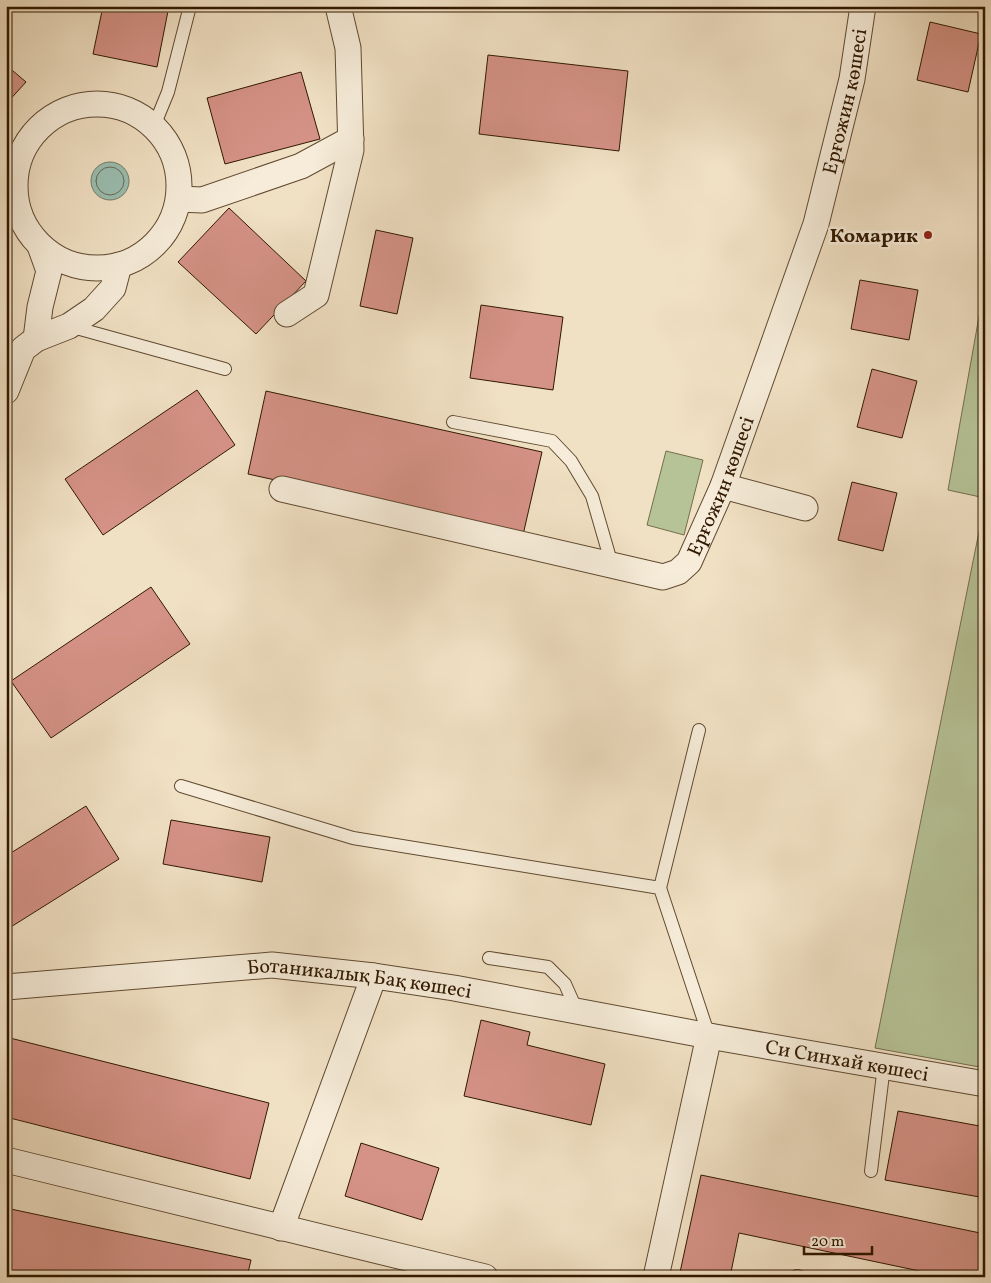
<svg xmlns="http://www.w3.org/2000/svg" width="991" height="1283" viewBox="0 0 991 1283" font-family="Vollkorn,serif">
  <rect width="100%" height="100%" fill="#f1e1c4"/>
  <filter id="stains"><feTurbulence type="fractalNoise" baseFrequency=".004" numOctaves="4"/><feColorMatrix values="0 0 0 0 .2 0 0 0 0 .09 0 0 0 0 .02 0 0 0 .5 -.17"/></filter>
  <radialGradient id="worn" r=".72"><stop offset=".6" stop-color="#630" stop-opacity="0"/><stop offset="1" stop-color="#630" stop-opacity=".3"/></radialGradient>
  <!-- green -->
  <path fill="#b6c397" stroke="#736e4c" d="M 985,283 L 985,498 L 948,490 Z
    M 666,451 L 703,460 L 684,535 L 647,525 Z
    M 985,502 L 985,1068 L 875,1048 Z"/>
  <!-- water -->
  <path fill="#9bbeb1" stroke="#707c6a" d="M91 181a19 19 0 1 1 38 0a19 19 0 1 1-38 0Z"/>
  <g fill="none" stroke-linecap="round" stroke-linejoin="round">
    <!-- shore -->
    <path stroke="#666b58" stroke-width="1" d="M96 181a14 14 0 1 1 28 0a14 14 0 1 1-28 0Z"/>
  </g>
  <!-- building -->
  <path fill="#d59286" stroke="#301800" d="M 103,6 L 169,6 L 157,67 L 93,54 Z
    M 930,22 L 981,34 L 968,92 L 917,80 Z
    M 488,55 L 628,71 L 619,151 L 479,134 Z
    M 6,65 L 26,82 L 6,104 Z
    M 301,72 L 320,139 L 225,164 L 207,98 Z
    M 229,208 L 306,281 L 256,334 L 178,262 Z
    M 376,230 L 413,238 L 397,314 L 360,306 Z
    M 860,280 L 918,290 L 909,340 L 851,329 Z
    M 481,305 L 563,317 L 553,390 L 470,378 Z
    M 872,369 L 917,381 L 902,438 L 857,427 Z
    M 197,390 L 235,445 L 103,535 L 65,479 Z
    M 266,391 L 542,452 L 523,535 L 248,474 Z
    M 852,482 L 897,493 L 883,551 L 838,540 Z
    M 151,587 L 190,644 L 51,738 L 11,681 Z
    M 86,806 L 119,859 L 6,930 L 6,856 Z
    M 171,820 L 270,837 L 262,882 L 163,864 Z
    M 481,1020 L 530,1032 L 527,1045 L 605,1064 L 591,1125 L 464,1096 Z
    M 6,1037 L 269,1103 L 250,1179 L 6,1117 Z
    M 898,1111 L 985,1127 L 985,1198 L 885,1180 Z
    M 361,1143 L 439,1168 L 422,1220 L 345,1196 Z
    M 701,1175 L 985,1234 L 985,1277 L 948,1277 L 739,1233 L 730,1277 L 679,1277 Z
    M 6,1208 L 251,1260 L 247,1277 L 6,1277 Z"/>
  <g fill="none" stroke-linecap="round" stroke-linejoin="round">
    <defs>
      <path id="service" d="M 154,126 L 168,92 L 190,6
        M 69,326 L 225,369
        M 453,422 L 552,441 L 571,461 L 592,496 L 612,565
        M 699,730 L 660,888 L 709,1036
        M 181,786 L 353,838 L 660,888
        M 489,958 L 548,967 L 565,984 L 577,1011
        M 871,1171 L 884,1066
        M 797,1276 L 800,1277"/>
      <g id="minor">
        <circle cx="97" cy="186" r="82"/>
        <path d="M 179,199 L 202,200 L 301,166 L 351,139"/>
        <path d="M 287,314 L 316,295 L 351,150 L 348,48 L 338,6"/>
        <path d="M 36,339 L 40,307 L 49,271 L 40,246"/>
        <path d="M 6,391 L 23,349 L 36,339 L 69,326 L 94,309 L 113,288 L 119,265"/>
        <path d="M 723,486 L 805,508"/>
        <path id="s1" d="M 282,489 L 663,577 L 678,572 L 689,562 L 723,486 L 816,224 L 852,79 L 863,6"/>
        <path id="s2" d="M 6,987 L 272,965 L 374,976 L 454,988 L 709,1036 L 985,1084"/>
        <path d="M 6,1160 L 485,1277"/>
        <path d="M 281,1228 L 374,976"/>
        <path d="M 656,1277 L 709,1036"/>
      </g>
    </defs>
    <!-- service casing -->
    <use href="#service" stroke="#604a31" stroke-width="14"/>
    <!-- minor casing -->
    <use href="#minor" stroke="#604a31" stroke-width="27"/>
    <!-- service -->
    <use href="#service" stroke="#f6ecd9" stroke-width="12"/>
    <!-- minor -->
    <use href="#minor" stroke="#f6ecd9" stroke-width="25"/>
  </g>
  <!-- markers -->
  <circle fill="#8f2418" stroke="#f6ecd9" stroke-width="2" cx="928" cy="235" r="5"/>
  <g text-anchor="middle" stroke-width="5" stroke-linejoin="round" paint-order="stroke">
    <!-- street labels -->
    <g font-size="20" fill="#301800" stroke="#f6ecd9">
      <text dy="7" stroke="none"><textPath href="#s1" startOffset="909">Ерғожин көшесі</textPath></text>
      <text dy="7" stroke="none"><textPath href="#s1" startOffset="504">Ерғожин көшесі</textPath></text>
      <text dy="7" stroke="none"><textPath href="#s2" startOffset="355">Ботаникалық Бақ көшесі</textPath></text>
      <text dy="7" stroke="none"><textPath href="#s2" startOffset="850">Си Синхай көшесі</textPath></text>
    </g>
    <!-- poi labels -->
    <g font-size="20" font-weight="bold" fill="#301800" stroke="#f6ecd9" text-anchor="end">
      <text x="918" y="242">Комарик</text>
    </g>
  </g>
  <!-- margin -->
  <rect width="991" height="1283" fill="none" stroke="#f1e1c4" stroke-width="25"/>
  <rect x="8" y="8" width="976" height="1268" fill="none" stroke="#301800" stroke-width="2.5"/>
  <rect x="12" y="12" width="966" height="1258" fill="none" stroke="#301800"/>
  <!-- scale -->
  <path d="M804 1246v8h68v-8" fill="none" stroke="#301800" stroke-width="2.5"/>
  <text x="811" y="1246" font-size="15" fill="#301800" stroke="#f6ecd9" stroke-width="4" paint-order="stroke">20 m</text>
  <rect width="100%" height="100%" filter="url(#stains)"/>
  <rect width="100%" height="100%" fill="url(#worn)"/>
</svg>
